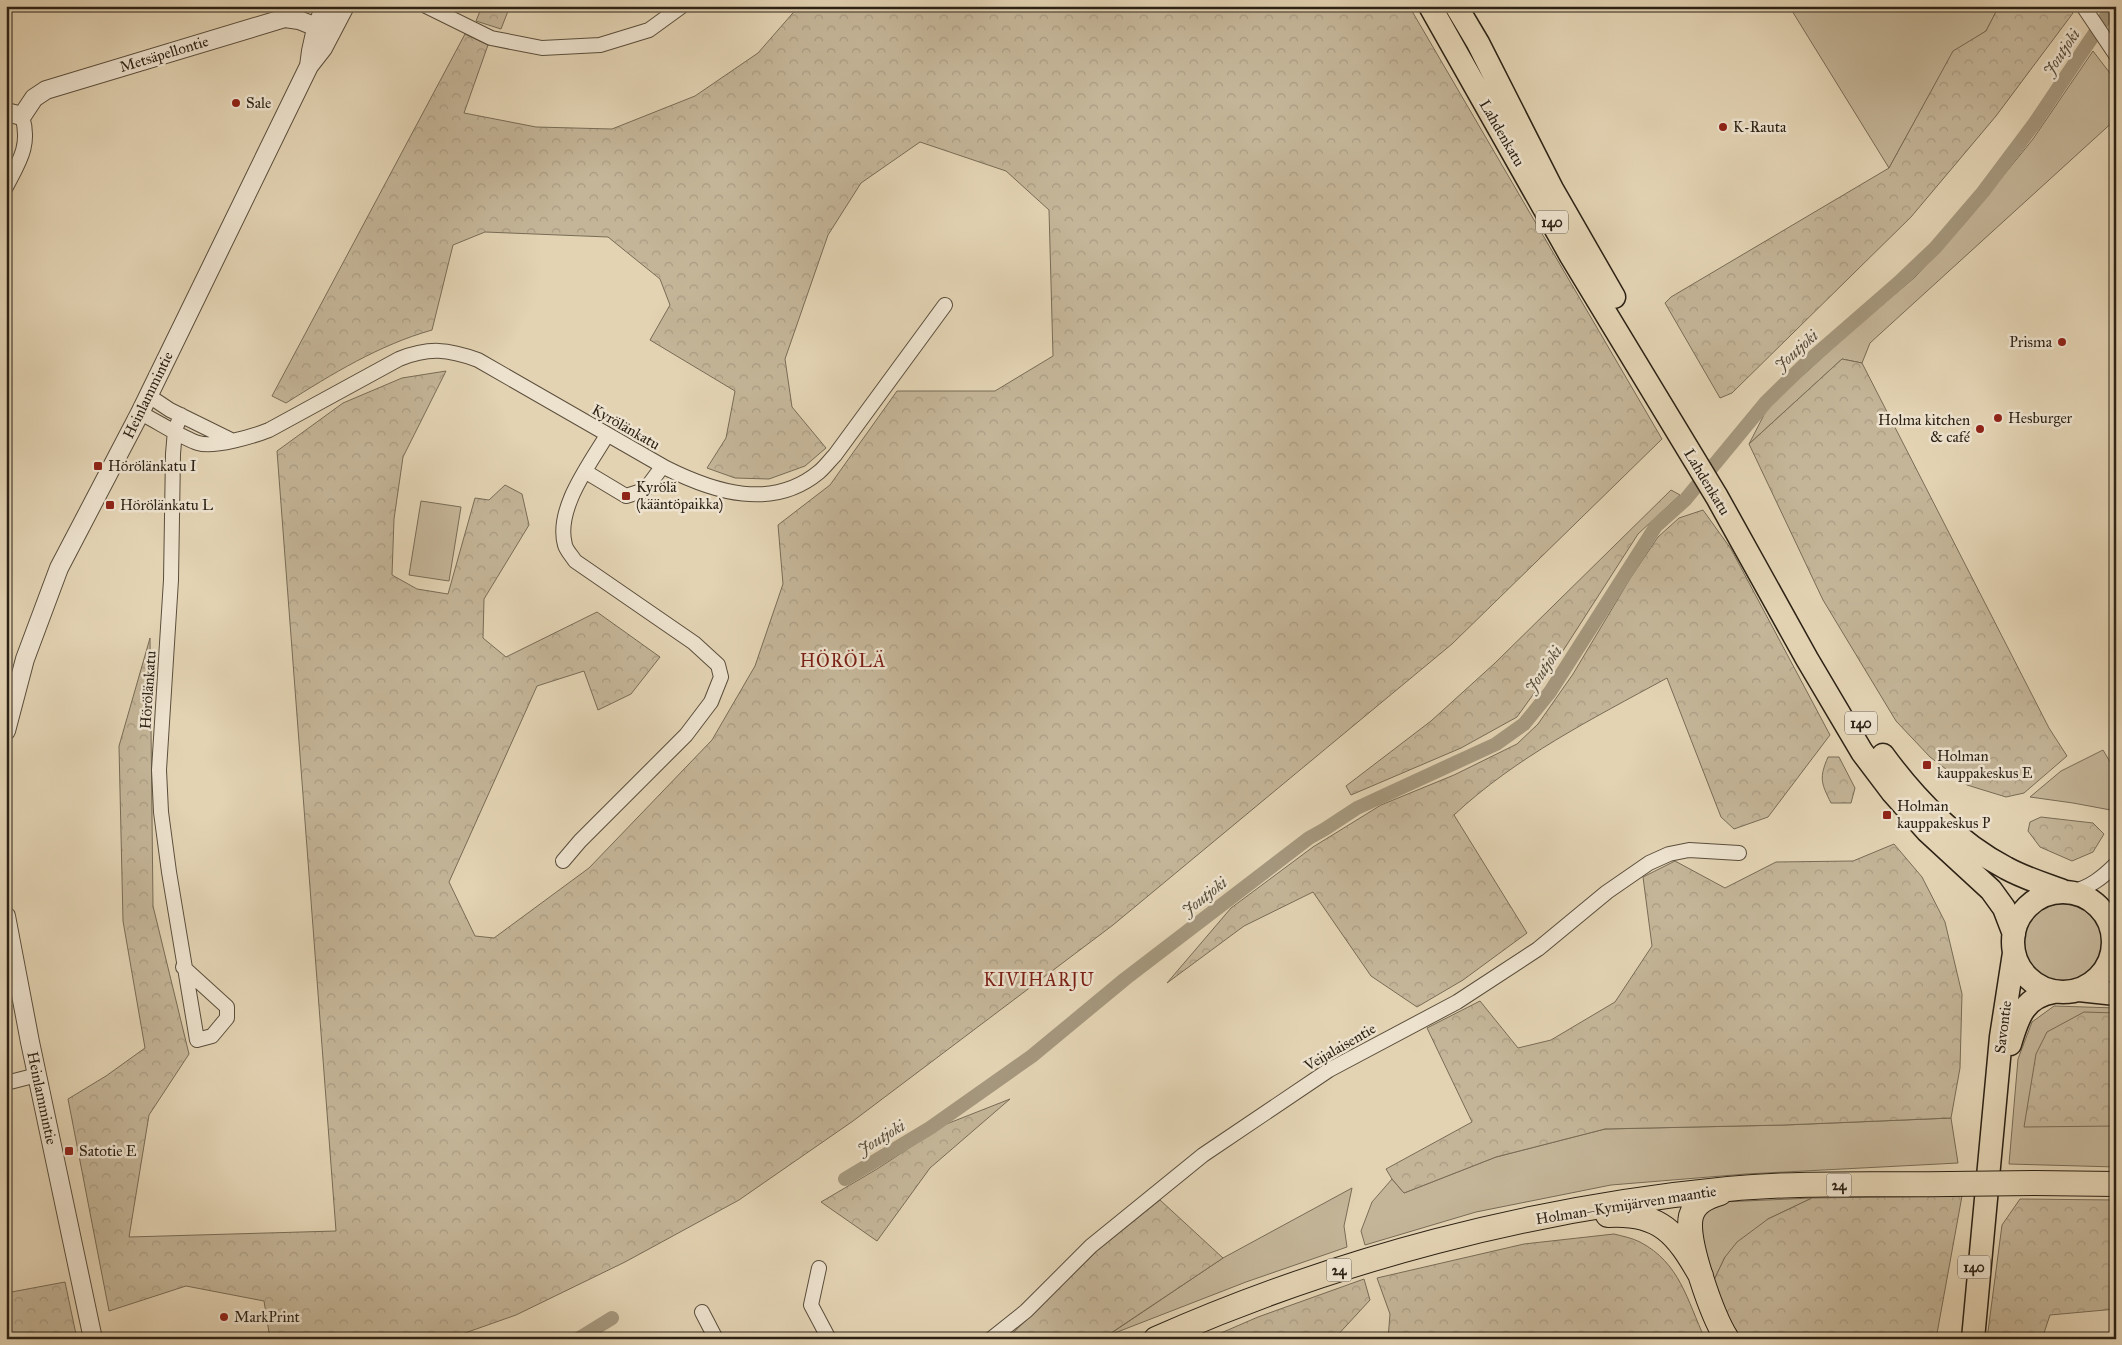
<svg xmlns="http://www.w3.org/2000/svg" width="2122" height="1345" viewBox="0 0 2122 1345" font-family="'IM FELL Great Primer',serif">
  <defs>
    <pattern id="forest-crowns" width="20" height="18" patternUnits="userSpaceOnUse" patternTransform="scale(1.25)"><rect width="20" height="18" fill="#c4b598"/><path d="M2 6a3 3 0 1 1 6 0M12 15a3 3 0 1 1 6 0" fill="none" stroke="#a99b82"/></pattern>
  </defs>
  <rect width="100%" height="100%" fill="#e3d3b3"/>
  <filter id="stains"><feTurbulence type="fractalNoise" baseFrequency=".004" numOctaves="4"/><feColorMatrix values="0 0 0 0 .2 0 0 0 0 .09 0 0 0 0 .02 0 0 0 .5 -.17"/></filter>
  <radialGradient id="worn" r=".72"><stop offset=".6" stop-color="#630" stop-opacity="0"/><stop offset="1" stop-color="#630" stop-opacity=".3"/></radialGradient>
  <!-- green -->
  <path fill="#c4b598" stroke="#786c56" d="M 1789,6 L 1999,6 L 1986,31 L 1953,52 L 1889,168 Z
    M 2093,51 L 2116,81 L 2116,119 L 1870,343 L 1862,363 L 1842,359 L 1749,444 L 1768,407 L 1847,335 L 1915,277 L 1964,224 L 2033,139 Z
    M 421,501 L 461,507 L 449,581 L 409,575 Z
    M 2103,750 L 2116,772 L 2116,811 L 2073,803 L 2030,797 L 2061,771 Z
    M2021 945a41 41 0 1 1 82 0a41 41 0 1 1-82 0Z
    M 2054,1006 L 2116,1008 L 2116,1167 L 2009,1164 L 2018,1059 L 2032,1022 Z
    M 1951,1118 L 1958,1163 L 1746,1174 L 1611,1185 L 1476,1212 L 1365,1245 L 1361,1231 L 1372,1202 L 1392,1179 L 1404,1193 L 1496,1157 L 1605,1129 L 1784,1125 Z
    M 1352,1188 L 1344,1226 L 1347,1247 L 1246,1282 L 1107,1336 L 1223,1258 Z
    M 1812,1198 L 1768,1219 L 1725,1257 L 1714,1280 L 1700,1235 L 1699,1216 L 1722,1202 Z"/>
  <!-- forest -->
  <path fill="url(#forest-crowns)" stroke="#786c56" d="M 482,6 L 510,6 L 501,29 L 476,21 Z
    M 799,6 L 1409,6 L 1662,439 L 1452,644 L 1113,925 L 853,1121 L 739,1200 L 625,1262 L 516,1315 L 448,1339 L 270,1339 L 264,1301 L 186,1286 L 109,1311 L 68,1099 L 106,1076 L 145,1048 L 123,921 L 119,746 L 150,638 L 153,906 L 189,1054 L 149,1115 L 129,1237 L 336,1231 L 277,451 L 343,403 L 402,378 L 446,371 L 403,457 L 394,519 L 392,575 L 417,589 L 448,594 L 475,498 L 489,500 L 505,485 L 522,494 L 529,525 L 484,599 L 483,638 L 506,657 L 597,612 L 660,657 L 631,694 L 598,710 L 584,671 L 537,686 L 449,882 L 475,936 L 494,938 L 589,868 L 712,740 L 755,666 L 783,584 L 778,525 L 830,485 L 897,391 L 995,391 L 1053,356 L 1049,210 L 1006,171 L 920,142 L 861,183 L 828,235 L 785,359 L 792,407 L 826,448 L 805,466 L 769,479 L 735,478 L 707,468 L 726,438 L 735,391 L 650,340 L 670,305 L 660,279 L 608,237 L 485,232 L 453,245 L 432,330 C 379,345 332,374 286,403 L 272,396 L 465,34 L 488,45 L 464,113 L 536,127 L 612,129 L 695,96 L 758,53 Z
    M 1999,6 L 2068,6 L 2073,13 L 1996,116 L 1911,217 L 1732,393 L 1720,398 L 1665,303 L 1671,297 L 1889,168 L 1953,51 L 1986,31 Z
    M 1842,359 L 1862,363 L 2049,728 L 2067,756 L 2024,793 L 2006,797 L 1967,785 L 1930,757 L 1896,721 L 1823,600 L 1749,444 Z
    M 1671,490 L 1680,495 L 1638,534 L 1550,671 L 1517,717 L 1461,748 L 1351,795 L 1346,786 L 1431,721 L 1495,663 Z
    M 1703,510 L 1731,549 L 1830,735 L 1768,817 L 1734,829 L 1721,817 L 1667,678 C 1592,719 1516,757 1454,815 L 1527,933 L 1463,980 L 1417,1007 L 1371,976 L 1313,892 L 1244,926 L 1167,983 L 1231,908 L 1313,847 L 1381,805 L 1454,775 L 1517,744 L 1538,724 L 1573,674 L 1631,577 L 1658,537 L 1679,518 Z
    M 1828,757 L 1839,757 L 1855,788 L 1851,803 L 1831,803 C 1821,783 1819,778 1828,757 Z
    M 2041,817 L 2093,823 L 2104,834 L 2093,852 L 2072,861 L 2040,847 L 2028,831 L 2030,822 Z
    M 1894,844 L 1922,877 L 1945,922 L 1962,994 L 1960,1068 L 1951,1118 L 1784,1125 L 1605,1129 L 1496,1157 L 1404,1193 L 1392,1179 L 1386,1169 L 1472,1122 L 1427,1028 L 1480,1001 L 1518,1048 L 1551,1040 L 1615,1002 L 1652,946 L 1643,877 L 1675,861 L 1725,888 L 1776,862 L 1853,861 Z
    M 2084,1012 L 2116,1013 L 2116,1126 L 2024,1127 L 2036,1054 L 2047,1032 Z
    M 1010,1099 L 930,1168 L 877,1241 L 821,1202 L 877,1169 L 944,1125 Z
    M 1962,1196 L 1936,1339 L 1741,1339 L 1727,1317 L 1714,1280 L 1725,1257 L 1737,1242 L 1768,1219 L 1812,1198 Z
    M 2020,1199 L 2116,1200 L 2116,1309 L 2050,1315 L 2042,1339 L 1987,1339 L 2002,1225 Z
    M 1160,1200 L 1223,1258 L 1102,1339 L 1014,1339 L 1010,1336 L 1098,1250 Z
    M 1614,1234 C 1622,1236 1632,1238 1640,1242 C 1680,1263 1687,1300 1705,1339 L 1388,1339 L 1390,1314 L 1377,1278 L 1524,1244 Z
    M 1364,1279 L 1370,1300 L 1334,1339 L 1207,1339 L 1258,1317 Z
    M 65,1282 L 77,1339 L 6,1339 L 6,1293 Z"/>
  <g fill="none" stroke-linecap="round" stroke-linejoin="round">
    <!-- canal -->
    <path stroke="#a5977d" stroke-width="14" d="M 845,1179 L 930,1128 L 1032,1056 L 1125,979 L 1309,838 L 1325,829 L 1357,808 L 1496,744 L 1524,724 L 1550,692 L 1656,526 L 1685,500 L 1766,402 L 1805,364 L 1898,283 L 1935,248 L 1983,192 L 2034,124 L 2113,6
      M 578,1339 L 612,1318"/>
    <defs>
      <path id="minor" d="M 426,6 L 491,38 L 542,48 L 600,45 L 649,30 L 682,6
        M 2083,6 L 2116,55
        M 6,187 C 19,162 31,145 22,116
        M 149,396 L 170,410 L 231,440
        M 140,413 C 157,421 182,438 198,443 C 214,448 254,436 269,430 L 399,359 C 429,347 448,349 478,360 L 666,468 C 714,492 772,511 819,472 C 825,467 830,460 835,455 L 945,305
        M 181,415 L 175,430 L 173,454 L 171,580 L 159,770 L 161,812 L 169,872 L 197,1040 L 212,1036 L 227,1018 L 227,1007 L 183,967
        M 586,472 L 626,496 L 645,490 L 662,467
        M 563,861 L 580,841 L 686,735 L 711,702 L 721,677 L 718,665 L 694,643 L 575,561 C 572,556 566,550 565,545 C 555,509 590,464 607,435
        M 2072,892 C 2090,887 2102,878 2116,864
        M 2112,928 L 2116,913
        M 6,1083 L 37,1075
        M 819,1268 L 811,1305 L 829,1339
        M 702,1312 L 716,1339
        M 991,1339 L 1026,1311 L 1091,1246 L 1203,1155 L 1329,1070 L 1457,1002 L 1538,949 L 1607,892 L 1649,863 L 1669,854 L 1689,850 L 1739,853"/>
      <path id="tertiary" d="M 309,66 C 311,44 316,26 325,6
        M 6,112 L 22,116 L 34,98 L 46,90 L 285,18 L 299,20 L 331,33
        M 6,731 L 25,659 L 59,568 L 140,413 L 309,66 L 323,48 L 345,6
        M 6,916 L 30,1042 L 93,1339"/>
      <path id="primary" d="M 1430,6 L 1571,256 L 1717,497 L 1807,659 L 1862,752 L 1893,793 L 1927,831 L 1991,890 L 2004,908 L 2014,934
        M 1456,6 L 1478,43 L 1552,189 L 1614,297
        M 1883,755 C 1915,799 1958,843 2006,868 C 2024,878 2044,884 2063,891
        M2013 942a50 50 0 1 1 100 0a50 50 0 1 1-100 0Z
        M 2079,990 L 2116,994
        M 2010,1044 C 2018,1017 2024,997 2054,992
        M 1973,1339 L 2001,1037 L 2014,953"/>
      <path id="trunk" d="M 2034,1183 L 2116,1184
        M 1720,1193 C 1707,1197 1695,1202 1691,1216 C 1685,1241 1713,1317 1727,1339
        M 1608,1215 C 1661,1212 1677,1234 1701,1276
        M 1156,1339 C 1337,1259 1532,1208 1728,1189 C 1801,1182 1876,1185 1949,1184"/>
    </defs>
    <!-- minor casing -->
    <use href="#minor" stroke="#5a4e3c" stroke-width="16"/>
    <!-- tertiary casing -->
    <use href="#tertiary" stroke="#5a4e3c" stroke-width="20"/>
    <!-- primary casing -->
    <use href="#primary" stroke="#2c2215" stroke-width="25"/>
    <!-- trunk casing -->
    <use href="#trunk" stroke="#2c2215" stroke-width="26"/>
    <!-- minor -->
    <use href="#minor" stroke="#ede2ce" stroke-width="14"/>
    <!-- tertiary -->
    <use href="#tertiary" stroke="#ede2ce" stroke-width="18"/>
    <!-- primary -->
    <use href="#primary" stroke="#e3d3b3" stroke-width="22"/>
    <!-- trunk -->
    <use href="#trunk" stroke="#e3d3b3" stroke-width="24"/>
    <defs>
      <path id="trunk-bridge" d="M 1949,1184 L 2034,1183"/>
    </defs>
    <!-- trunk-bridge casing -->
    <use href="#trunk-bridge" stroke="#2c2215" stroke-width="26" stroke-linecap="butt"/>
    <!-- trunk-bridge -->
    <use href="#trunk-bridge" stroke="#e3d3b3" stroke-width="24"/>
  </g>
  <!-- markers -->
  <g fill="#8f2418" stroke="#ede2ce" stroke-width="2">
    <circle cx="236" cy="103" r="5"/>
    <circle cx="1723" cy="127" r="5"/>
    <circle cx="2062" cy="342" r="5"/>
    <circle cx="1998" cy="418" r="5"/>
    <circle cx="1980" cy="429" r="5"/>
    <rect x="93" y="461" width="10" height="10" rx="2.5"/>
    <rect x="621" y="491" width="10" height="10" rx="2.5"/>
    <rect x="105" y="500" width="10" height="10" rx="2.5"/>
    <rect x="1922" y="760" width="10" height="10" rx="2.5"/>
    <rect x="1882" y="810" width="10" height="10" rx="2.5"/>
    <rect x="64" y="1146" width="10" height="10" rx="2.5"/>
    <circle cx="224" cy="1317" r="5"/>
  </g>
  <g text-anchor="middle" stroke-width="5" stroke-linejoin="round" paint-order="stroke">
    <!-- shield labels -->
    <g fill="#ede2ce" stroke="#665c4c" stroke-width="1">
      <rect x="1536" y="210.5" width="32" height="23" rx="4"/>
      <rect x="1845" y="711.5" width="32" height="23" rx="4"/>
      <rect x="1826.5" y="1173.5" width="25" height="23" rx="4"/>
      <rect x="1958" y="1255.5" width="32" height="23" rx="4"/>
      <rect x="1326.5" y="1258.5" width="25" height="23" rx="4"/>
    </g>
    <g font-size="14" font-weight="bold" fill="#2c2215">
      <text x="1552" y="227">140</text>
      <text x="1861" y="728">140</text>
      <text x="1839" y="1190">24</text>
      <text x="1974" y="1272">140</text>
      <text x="1339" y="1275">24</text>
    </g>
    <!-- street labels -->
    <g font-size="15" fill="#2c2215" stroke="#ede2ce">
      <text transform="translate(164 54) rotate(-17)" y="5">Metsäpellontie</text>
      <text transform="translate(1502 133) rotate(60)" y="5">Lahdenkatu</text>
      <text transform="translate(148 395) rotate(-64)" y="5">Heinlammintie</text>
      <text transform="translate(626 427) rotate(30)" y="5">Kyrölänkatu</text>
      <text transform="translate(1707 482) rotate(59)" y="5">Lahdenkatu</text>
      <text transform="translate(148 690) rotate(-86)" y="5">Hörölänkatu</text>
      <text transform="translate(2003 1027) rotate(-83)" y="5">Savontie</text>
      <text transform="translate(1340 1047) rotate(-30)" y="5">Veijalaisentie</text>
      <text transform="translate(42 1098) rotate(78)" y="5">Heinlammintie</text>
      <text transform="translate(1626 1205) rotate(-9)" y="5">Holman–Kymijärven maantie</text>
    </g>
    <!-- poi labels -->
    <g font-size="15" fill="#2c2215" stroke="#ede2ce" text-anchor="start">
      <text x="246" y="108">Sale</text>
      <text x="1733" y="132">K-Rauta</text>
      <text x="2052" y="347" text-anchor="end">Prisma</text>
      <text x="2008" y="423">Hesburger</text>
      <text x="1970" y="425" text-anchor="end">Holma kitchen<tspan x="1970" dy="17">&amp; café</tspan></text>
      <text x="108" y="471">Hörölänkatu I</text>
      <text x="636" y="492">Kyrölä<tspan x="636" dy="17">(kääntöpaikka)</tspan></text>
      <text x="120" y="510">Hörölänkatu L</text>
      <text x="1937" y="761">Holman<tspan x="1937" dy="17">kauppakeskus E</tspan></text>
      <text x="1897" y="811">Holman<tspan x="1897" dy="17">kauppakeskus P</tspan></text>
      <text x="79" y="1156">Satotie E</text>
      <text x="234" y="1322">MarkPrint</text>
    </g>
    <!-- water labels -->
    <g font-size="16" font-style="italic" fill="#564b39" stroke="#ede2ce">
      <text transform="translate(2061 52) rotate(-56)" y="6">Joutjoki</text>
      <text transform="translate(1796 350) rotate(-42)" y="6">Joutjoki</text>
      <text transform="translate(1543 669) rotate(-56)" y="6">Joutjoki</text>
      <text transform="translate(1204 896) rotate(-38)" y="6">Joutjoki</text>
      <text transform="translate(881 1137) rotate(-31)" y="6">Joutjoki</text>
    </g>
    <!-- quarter labels -->
    <g font-size="18" letter-spacing="1" fill="#7a1f14" stroke="#ede2ce">
      <text x="843" y="667">HÖRÖLÄ</text>
      <text x="1039" y="986">KIVIHARJU</text>
    </g>
  </g>
  <!-- margin -->
  <rect width="2122" height="1345" fill="none" stroke="#e3d3b3" stroke-width="25"/>
  <rect x="8" y="8" width="2107" height="1330" fill="none" stroke="#2c2215" stroke-width="2.5"/>
  <rect x="12" y="12" width="2097" height="1320" fill="none" stroke="#2c2215"/>
  <rect width="100%" height="100%" filter="url(#stains)"/>
  <rect width="100%" height="100%" fill="url(#worn)"/>
</svg>
